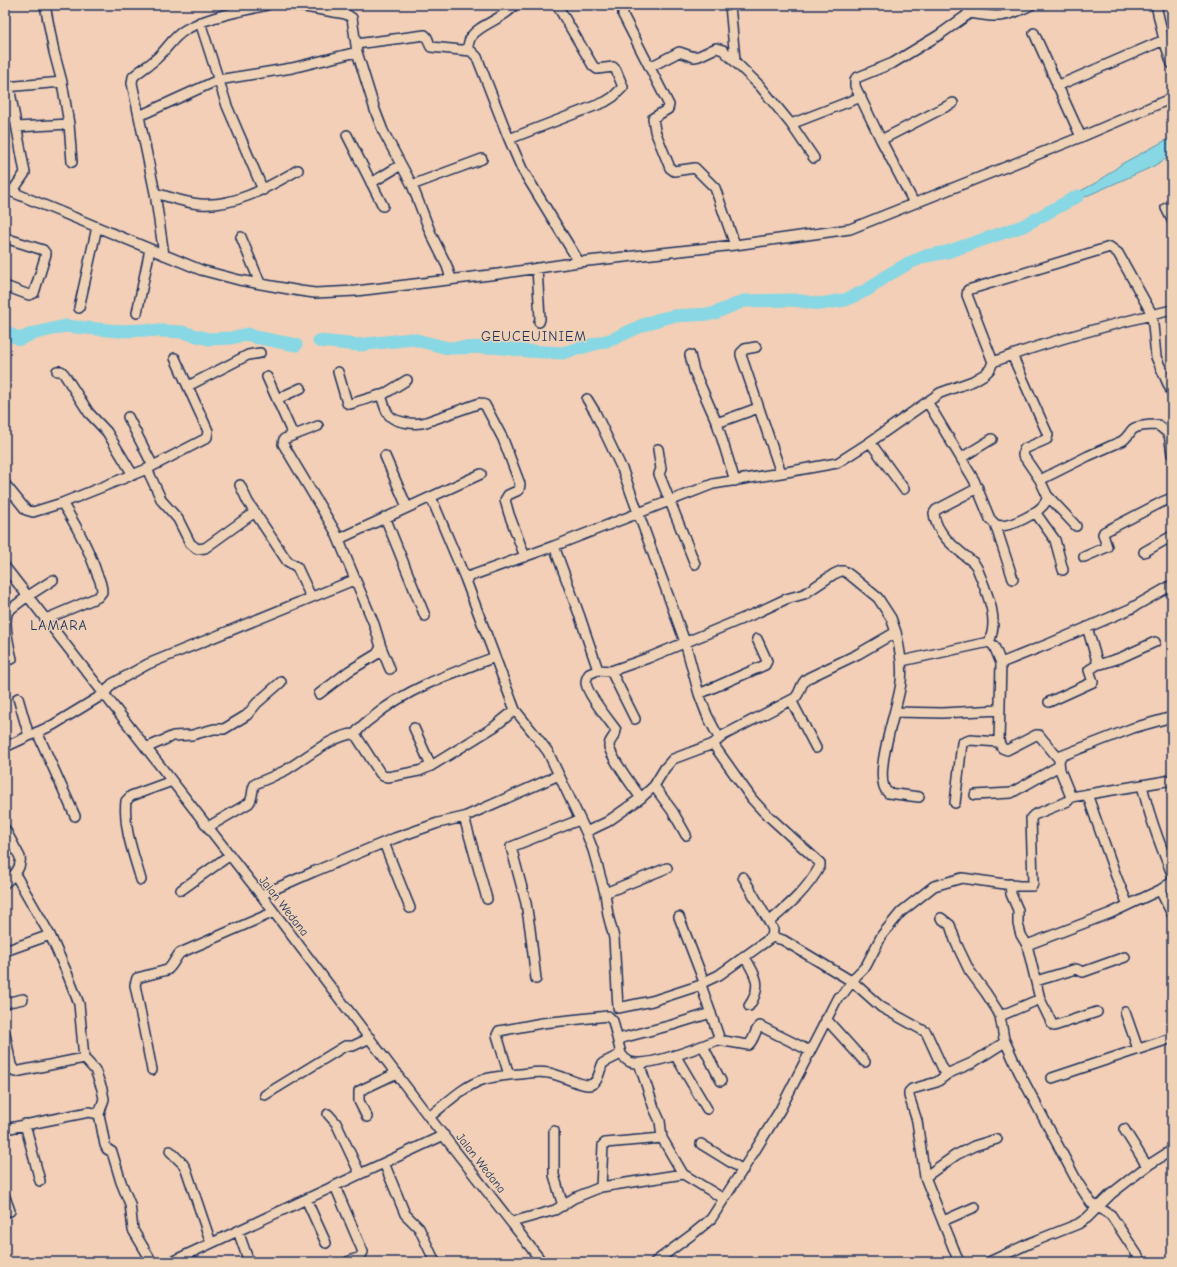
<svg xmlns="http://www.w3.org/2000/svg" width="1177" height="1267" viewBox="0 0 1177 1267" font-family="'Comic Neue',sans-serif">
  <rect width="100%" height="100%" fill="#f2cfb6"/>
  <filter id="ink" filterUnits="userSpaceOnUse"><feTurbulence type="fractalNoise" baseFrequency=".025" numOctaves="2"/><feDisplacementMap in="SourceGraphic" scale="8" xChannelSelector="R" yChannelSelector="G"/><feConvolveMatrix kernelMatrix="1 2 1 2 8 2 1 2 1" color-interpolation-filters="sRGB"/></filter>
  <g filter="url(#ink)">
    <!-- water -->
    <path fill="#87d7e4" stroke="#5c94ae" d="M 1172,137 L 1172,155 L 1152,167 L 1064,206 L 1062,201 L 1099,181 L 1123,163 Z"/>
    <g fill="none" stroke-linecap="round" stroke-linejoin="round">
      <!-- river -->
      <path stroke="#87d7e4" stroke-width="13" d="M 5,332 L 20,339 L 32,334 L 65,326 L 119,331 L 143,330 L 182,332 L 209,339 L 231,338 L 248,334 L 255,337 L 296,345
        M 319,341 L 359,345 L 412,339 L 448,348 L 494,347 L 528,351 L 562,353 L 613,339 L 643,325 L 660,319 L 673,316 L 712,314 L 744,301 L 794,300 L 820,304 L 845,300 L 869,289 L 888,275 L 909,263 L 926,256 L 947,252 L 1023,226 L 1078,196"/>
      <defs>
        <path id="minor" d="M 293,5 L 346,14 L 352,18 L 357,52 L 375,110 L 383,131 L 412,185 L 431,234 L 447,266 L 451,279
          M 557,5 L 593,66 L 597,69 L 613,67 L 616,70 L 623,87 L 613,97 L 605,102 L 509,139 L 522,169 L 579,262
          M 623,5 L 623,15 L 669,105 L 668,109 L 653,118 L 655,131 L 670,168 L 674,171 L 695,168 L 715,188 L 735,245
          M 730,5 L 735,60
          M 1156,5 L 1164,40 L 1172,64
          M 970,13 C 997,18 1006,18 1031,5
          M 200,22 L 227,106 L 263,190
          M 1034,33 L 1081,137
          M 356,44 L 425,35 C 429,38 428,43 431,47 L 471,51 L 477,57 L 509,139
          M 467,50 C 468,46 469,40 471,37 C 478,25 506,18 514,5
          M 650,67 L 679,52 L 694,57 L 699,56 L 716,48 L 723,50 L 760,86 L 791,124 L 861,97
          M 62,82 L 69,124 L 72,162
          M 9,86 L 25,173 L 12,192
          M 1057,86 L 1164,40
          M 5,87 L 62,82 L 54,52 L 45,5
          M 139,116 L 218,80 L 292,68 L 357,52
          M 791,124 L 814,158
          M 17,127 L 69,124
          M 347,135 L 383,206
          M 881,140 L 953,103
          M 371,183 L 401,165
          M 412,185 L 482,159
          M 5,189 L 201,270 L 239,280 L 300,291 L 315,293 L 356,291 L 498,274 L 579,262 L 735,245 L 850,229 L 1081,137 L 1172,98
          M 155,193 C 170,197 185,203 200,204 C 235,207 268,187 298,170
          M 914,203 L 881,140 L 855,86 L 855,80 L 856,78 L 893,63 L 939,35 L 970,13 L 965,5
          M 1166,208 L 1172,220
          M 241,237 L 260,283
          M 5,238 L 43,250 L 46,254 L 34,293 L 29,295 L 5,286
          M 164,255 L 155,193 L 132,83 L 133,77 C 140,70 150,65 157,58 C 167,49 173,37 185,30 C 209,16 240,12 267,5
          M 537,268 L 540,319 L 539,322
          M 79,308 L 97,227
          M 137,313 L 150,249
          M 756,347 L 745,349 L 741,353 L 741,355 L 781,473
          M 690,355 L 694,371 L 717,423 L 735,481
          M 1012,355 L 1048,435 L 1047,439 L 1024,449 L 1023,455 L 1040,480 L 1047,495 L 1076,526
          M 993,362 L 967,295 L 968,290 L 1110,247 L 1118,253 L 1152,314 L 1156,357 L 1172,393
          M 57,371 L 61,371 L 64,374 L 89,413 L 107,432 L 133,475
          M 338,372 L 347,403 L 350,404 L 380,395 C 384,400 384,409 389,415 C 395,423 417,425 426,422 L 480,403 L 485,405 L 503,439 L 520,484 L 519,490 L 508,495 L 505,500 L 509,514 L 525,557
          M 267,377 L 293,435
          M 188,386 L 248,355 L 260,353
          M 381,396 L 407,380
          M 277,399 L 301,388
          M 587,399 L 595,412 L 623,471 L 685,642 L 699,694 L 707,715 L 719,738
          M 928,403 L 974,480 L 990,519 C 993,521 994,524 997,525 C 1009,529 1041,512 1046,501 C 1047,499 1047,497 1047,495
          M 128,417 L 153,466
          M 717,423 L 758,408
          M 318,426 L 284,439 L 283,444 L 335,531 L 374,624 L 381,647 L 377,654 L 349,671 L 319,694
          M 1172,432 L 1169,434 L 1172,454
          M 870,442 L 904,489
          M 658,449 L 661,469 L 659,474 L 695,564
          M 385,456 L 407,507
          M 961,458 L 992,439
          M 147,469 L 162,501 L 178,519 L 190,543 L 197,549 L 205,548 L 255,512
          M 1040,480 L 1088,456 L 1122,441 C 1127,438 1129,433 1133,429 C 1139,425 1151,425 1158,425 L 1169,434
          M 5,484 L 26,510 L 33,512 L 62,503 L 147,469 L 205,439 L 207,437 L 208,431 L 175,358
          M 240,485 L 248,502 L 287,561 L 297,567 L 311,597
          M 978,488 L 936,510 L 934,513 C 935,534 959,551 974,563 L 977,568 C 986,591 1000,618 989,642
          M 431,497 L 465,578 L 515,710 L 536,736 L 548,752 L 586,832 L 593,850 L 605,893 L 608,915 L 614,938 L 618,1008 L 652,1001 L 701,985 L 704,982 L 719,975 L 772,937 L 773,930 L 772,927 L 743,877
          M 1035,512 L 1055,540 L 1063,570
          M 385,517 L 425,616
          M 995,524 L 1013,579
          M 339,539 L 481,474
          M 554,546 L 579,614 L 598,670 L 611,671 L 648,658 L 756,613 L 786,599 L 804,594 L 834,574 L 841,571 L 844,571 L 850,575 L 878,598 L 891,618 L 896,632
          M 1144,552 L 1172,536
          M 1084,557 L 1107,547 L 1103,534 L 1104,532 L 1162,502 L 1172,498
          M 5,567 L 261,895 L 429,1117 L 542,1262
          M 465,578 L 554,546 L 713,484 L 781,473 L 837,463 L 845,458 L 870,442 L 940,393 L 973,381 L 985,374 L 990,369 L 993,362 C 1051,340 1112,324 1172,310
          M 46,619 L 98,597 L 102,592 C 102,586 100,580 97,574 C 89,549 76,525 62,503
          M 1087,627 L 1097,661 L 1101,664 L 1120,658 L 1155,642
          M 381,647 L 390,669
          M 12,659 C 9,647 3,622 8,611 L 28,596 L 53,580
          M 902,661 L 989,642 L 994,646 L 1001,663 L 999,742 L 970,740 L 962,743 L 955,803
          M 1001,663 L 1051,643 L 1130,609 L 1172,585
          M 598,670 L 589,674 C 587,677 586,680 586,683 C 587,694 609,720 616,730 C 616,737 608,740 609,747 C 612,759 633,787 641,798
          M 611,671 L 635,719
          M 699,694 L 765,665 L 767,661 L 757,639
          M 18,698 L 29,736
          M 791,700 L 816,748
          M 1049,702 L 1093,682 L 1089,670 L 1100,663
          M 895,712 L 942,713 L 1000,710
          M 1172,717 L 1133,728 L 1061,756 L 1059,761 L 1060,770 L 1071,797 L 1172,780
          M 414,728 L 431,766
          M 37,732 L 75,816
          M 355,734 C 360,727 366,722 373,717 C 408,688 452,673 495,657
          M 999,742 L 1002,748 L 1007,750 L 1036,735 L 1039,735 L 1059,759
          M 713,744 L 752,799 L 763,811 L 820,863 L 820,866 C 807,890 789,905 769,922
          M 5,747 L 53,725 L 104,694 L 112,684 L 148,664 L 354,580
          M 146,748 L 173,736 L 192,735 L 214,729 L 224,729 L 247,715 L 257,703 L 281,682
          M 1142,785 C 1149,816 1160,845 1172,874
          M 654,786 L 673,812 L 686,835
          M 1087,794 L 1116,876 L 1128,905
          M 975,795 L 1011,793 L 1059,766
          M 464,817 L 487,899
          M 208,827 L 249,803 C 254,797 251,790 255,784 C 265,780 276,775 286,770 C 303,760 336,733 355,734 L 380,773 L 383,776 L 388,777 L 419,771 L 431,766 L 494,727 L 515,710
          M 5,829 L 20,857 C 22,869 13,876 5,883
          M 586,832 L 607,822 L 641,798 L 654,786 L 665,768 L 673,759 L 713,744 L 724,735 L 795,698 C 802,691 799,684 808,678 L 858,654 L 896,632 C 900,649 903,665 901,682 C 900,703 870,778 888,793 L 919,797
          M 384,843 L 410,908
          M 15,874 L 50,935 L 67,973 L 79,1004 L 84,1058 L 95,1070 L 102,1089 L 104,1099 L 99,1114 L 105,1145 L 107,1149 L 112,1152 L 121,1182 L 130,1204 L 133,1230 L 152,1262
          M 141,880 C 134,855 123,828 126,801 L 131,796 L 172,781
          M 181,890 L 230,855
          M 1160,890 L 1172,914
          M 605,893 L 667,868
          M 261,895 L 313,872 L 395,838 L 438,823 L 464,817 L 559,775
          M 679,917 L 704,982
          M 941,918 L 950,925 L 956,943 L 969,970 L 986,993 L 997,1010 L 1000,1016 L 1004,1039 L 1019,1072 L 1078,1183 L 1091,1203 L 1111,1215 L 1142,1262
          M 772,937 L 783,940 L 853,982 L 881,1007 L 926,1032 L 943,1069 L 946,1072 L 949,1073
          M 1027,945 L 1111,913 L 1160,890 L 1172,882
          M 5,951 L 50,935
          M 744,956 C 756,975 763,986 749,1006
          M 536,979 L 530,929 L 526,903 L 511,847 L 579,820
          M 1036,981 L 1076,969 L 1083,972 L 1125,957
          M 1040,999 L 1052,1024 L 1054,1026 L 1097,1012
          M 5,1003 L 23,999
          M 1125,1012 L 1138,1049
          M 1000,1016 L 1040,999 L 1027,945 L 1021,935 L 1018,924 L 1018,910 L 1011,894 L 1010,884
          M 826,1019 L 865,1062
          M 5,1033 L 11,1065 L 15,1072 L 84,1058
          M 618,1039 L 672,1025 L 711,1013
          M 718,1040 L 748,1045 C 755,1040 754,1030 760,1026 L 810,1051
          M 703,1046 L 721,1081
          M 675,1055 L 707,1109
          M 639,1063 L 654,1108 L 660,1121 L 662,1138
          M 152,1070 L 135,985 L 137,978 L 167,970 C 172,967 175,958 180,953 L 274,912
          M 509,1075 L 497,1035 L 499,1031 L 542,1023 L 608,1016 L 613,1021 L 621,1054
          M 1052,1078 L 1172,1038
          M 265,1095 L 345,1046 L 353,1046 L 370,1038
          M 328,1114 L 336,1123 L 360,1174
          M 367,1117 L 359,1101 L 359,1091 L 397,1073
          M 429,1117 C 446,1104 462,1087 482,1080 C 494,1076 508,1075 521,1074 C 530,1073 539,1071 548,1073 C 560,1074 580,1086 589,1085 C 599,1084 599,1070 603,1063 L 621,1054 C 623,1057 626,1060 630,1062 C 647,1068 700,1047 717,1040 L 719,1037 L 701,985
          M 25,1124 L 40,1181
          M 5,1129 L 89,1112 L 99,1114
          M 1124,1129 L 1147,1166
          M 554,1131 L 554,1175 L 563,1206
          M 701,1144 L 743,1170
          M 170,1151 L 183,1164 L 186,1169 L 211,1243
          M 384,1163 L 405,1214 L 419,1228 L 435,1262
          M 925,1177 L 917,1121 L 909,1096 L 909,1092 L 912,1089 L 937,1082 L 949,1073 L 972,1063 L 1005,1042
          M 335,1186 L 363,1252 L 360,1257 L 347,1262
          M 601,1187 L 603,1145 L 605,1143 L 662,1138 L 683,1174 L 724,1199
          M 5,1197 L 10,1211
          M 306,1199 L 326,1243
          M 943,1221 L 975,1207
          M 512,1222 L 555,1210 L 574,1198 L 601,1187 L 683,1174
          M 238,1231 L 249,1262
          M 171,1262 L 444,1135
          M 655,1262 L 694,1233 L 711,1219 L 754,1152 L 780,1110 L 838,997 L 842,995 L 857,975 L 866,966 L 882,935 L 901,912 L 934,886 L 962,878 L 1019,886 L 1032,886 L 1033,883 L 1031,818 L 1034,815 L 1068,801 L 1071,797
          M 959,1262 L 925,1177 L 956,1155 L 974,1146 L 997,1139
          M 989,1262 L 1030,1243 L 1078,1224 L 1087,1218 L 1111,1194 L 1147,1166 L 1172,1150"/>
      </defs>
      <!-- minor casing -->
      <use href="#minor" stroke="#1b2f5e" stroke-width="12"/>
      <!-- minor -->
      <use href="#minor" stroke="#efd2b5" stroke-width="9"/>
    </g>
  </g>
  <g text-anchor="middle" stroke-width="3" stroke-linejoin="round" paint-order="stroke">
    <!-- street labels -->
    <g font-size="12" fill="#1b2f5e" stroke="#efd2b5">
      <text transform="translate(284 906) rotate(52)" y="4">Jalan Wedana</text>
      <text transform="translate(481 1163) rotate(52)" y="4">Jalan Wedana</text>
    </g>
    <!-- quarter labels -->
    <g font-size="14" letter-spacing="1" fill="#1b2f5e" stroke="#efd2b5">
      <text x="534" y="341">GEUCEUINIEM</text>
      <text x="59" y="630">LAMARA</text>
    </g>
  </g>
  <!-- margin -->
  <rect width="1177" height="1267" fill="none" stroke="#efd2b5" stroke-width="20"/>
  <rect x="10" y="10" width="1157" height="1247" fill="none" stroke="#1b2f5e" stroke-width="1.5" filter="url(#ink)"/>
</svg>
